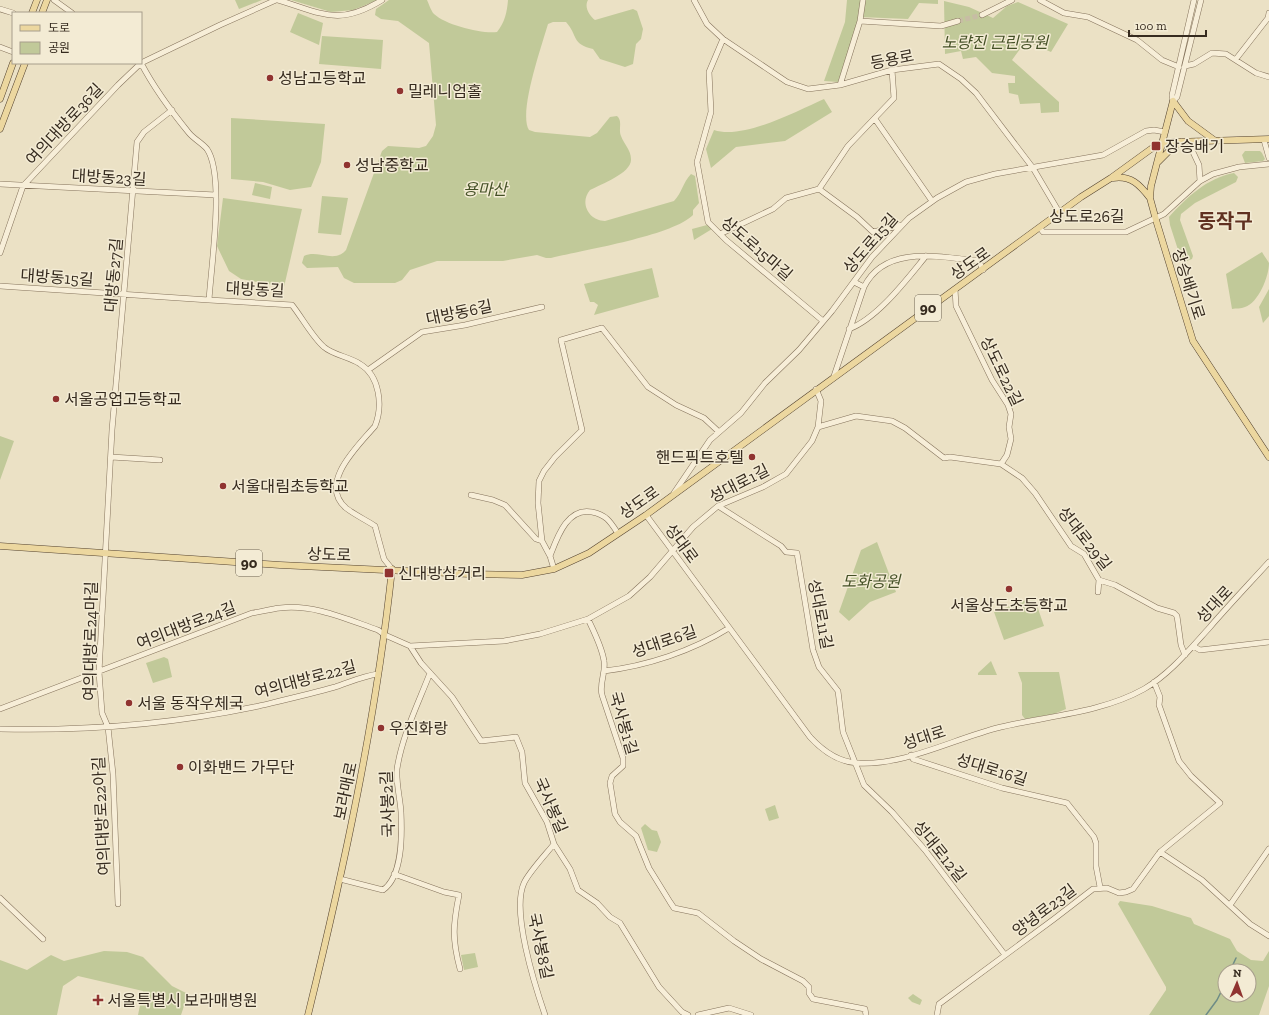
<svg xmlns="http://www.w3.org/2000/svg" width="1269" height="1015" viewBox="0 0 1269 1015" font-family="'Zilla Slab','Noto Sans KR',serif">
  <rect width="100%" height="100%" fill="#ebe1c5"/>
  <!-- green -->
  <path fill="#c1c999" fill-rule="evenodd" d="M 235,0 L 262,0 L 239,9 Z
    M 291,0 L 378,0 L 353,10 L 331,12 Z
    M 389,0 L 427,0 C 429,4 431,11 434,14 C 446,25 481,34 497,32 C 505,22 507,12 508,0 L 588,0 C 584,7 589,15 595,20 L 633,9 L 637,11 L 643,29 L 641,39 L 636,44 L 633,64 L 625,67 L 600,59 L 593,49 C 571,44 578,35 566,22 L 553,22 L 548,24 C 542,45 518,113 529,130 L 535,132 L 590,137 L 597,133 L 610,117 L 617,116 C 623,121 618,129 621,136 C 624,144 631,150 631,159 C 632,173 601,184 590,190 C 579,203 589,221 605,221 L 674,201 C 682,193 683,182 691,174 L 695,176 L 699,203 L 693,210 L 693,215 C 672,236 583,250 551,258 L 546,258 L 537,255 L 503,261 L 437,261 L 410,270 L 402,280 L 395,283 L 354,283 L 344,278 L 338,267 L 307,268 L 302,263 L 304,256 C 318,249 334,264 346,250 L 382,151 L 388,146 L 419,148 L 426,146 L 433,136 L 436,125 L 429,43 L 398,21 L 381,19 L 375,15 L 376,9 Z
    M 847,0 L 938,0 L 938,4 L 919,3 L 908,19 L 860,17 L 838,82 L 824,81 L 845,22 Z
    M 944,1 L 969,7 L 993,18 L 1007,6 L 1018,2 L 1068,24 L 1051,52 L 1026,41 L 1012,60 L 1059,102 L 1059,112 L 1041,113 L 1040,103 L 1020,104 L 1018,95 L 1009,93 L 1008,83 L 1015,83 L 1015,76 L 992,73 L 976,57 L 963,59 L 961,51 L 945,54 Z
    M 298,13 L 323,23 L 319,45 L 290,32 Z
    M 322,36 L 383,40 L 381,69 L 319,64 Z
    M 824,99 L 832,112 L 785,141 L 736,147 L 711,168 L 706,149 L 714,130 C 743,140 797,111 824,99 Z
    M 231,118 L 325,124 L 321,162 L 311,187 L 290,190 L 263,182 L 231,179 Z
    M 1245,151 L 1260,151 L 1262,153 L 1265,159 L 1263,161 L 1245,163 L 1242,155 Z
    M 1234,173 L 1238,177 L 1236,182 L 1195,203 L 1181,214 L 1180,220 L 1193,256 L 1192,259 L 1184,262 L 1181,259 L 1170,225 L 1169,217 C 1187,197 1207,178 1234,173 Z
    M 255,183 L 272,187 L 270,199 L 252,195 Z
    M 322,196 L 348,198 L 341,235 L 318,233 Z
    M 223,198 L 302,209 L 284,287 L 241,279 L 229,271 L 217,246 Z
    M 707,225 L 712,229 L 694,240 L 692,229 Z
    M 1262,252 C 1264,256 1267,259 1269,263 C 1269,277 1258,303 1245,307 C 1241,309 1236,308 1232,309 L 1226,274 Z
    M 652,268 L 659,297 L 594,315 L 598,305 L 594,302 L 590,302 L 584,284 Z
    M 1269,289 L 1269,316 L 1263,323 L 1259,307 Z
    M 0,436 L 14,441 L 0,480 Z
    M 877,542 L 896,592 L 870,602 L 849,621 L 839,612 L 861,550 Z
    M 1034,597 L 1044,626 L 1004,640 L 994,612 Z
    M 164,657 L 168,659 L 172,677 L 153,683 L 146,663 Z
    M 991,661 L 997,675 L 978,675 L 978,673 Z
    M 1018,672 L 1059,672 L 1066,709 L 1054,714 L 1025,719 L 1022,715 L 1022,683 Z
    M 775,805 L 779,818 L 769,821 L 765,809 Z
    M 645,824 L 652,830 L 657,831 L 661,842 L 657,852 L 648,850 L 641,828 Z
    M 1120,901 L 1152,906 L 1191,918 L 1194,924 L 1230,939 L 1237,951 L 1251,960 L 1263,961 L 1269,951 L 1269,986 L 1259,1015 L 1149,1015 L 1166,990 L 1166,987 L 1118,904 ZM 1225,971 L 1249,971 L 1249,995 L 1225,995 Z
    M 104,951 L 127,952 L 143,957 L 172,986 L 188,994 L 181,1015 L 138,1015 L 143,991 L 78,976 L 63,986 L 57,1015 L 0,1015 L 0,960 L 27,970 L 51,955 L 64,961 Z
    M 475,953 L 478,967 L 464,970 L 461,955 Z
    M 913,994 L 922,1000 L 920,1005 L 912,1002 L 908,998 Z"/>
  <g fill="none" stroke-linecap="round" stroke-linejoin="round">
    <!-- stream -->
    <path stroke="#6e8c86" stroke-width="1.5" d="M 1230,971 L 1236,958
      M 1206,1015 L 1217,1000 L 1225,984"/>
    <!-- minor-tunnel -->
    <path stroke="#c7bda4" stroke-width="5" stroke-dasharray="5 2.5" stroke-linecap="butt" d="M 958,21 L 982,15"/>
    <defs>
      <path id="minor" d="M 54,0 L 72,13
        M 278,0 C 322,13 338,27 382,0
        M 694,0 L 707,24 L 723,39 L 787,82 L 808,89 L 840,85 L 892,70 L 939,64 L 961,79 L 976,93 L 1033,168 L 1059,212
        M 1040,0 L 1064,13 L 1088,17 L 1137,40 L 1162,60 L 1179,67
        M 1194,0 L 1172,95 L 1173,101 L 1177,97 L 1201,0
        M 0,9 L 13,13
        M 982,15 L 1012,0
        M 860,21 L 941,26 L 958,21
        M 723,39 L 709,72 L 711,112 L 697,162 L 708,222 L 726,240 L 823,321
        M 0,47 L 13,52
        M 1236,59 L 1268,18 L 1269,13
        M 141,63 C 154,88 171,111 189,133 C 194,139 202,143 207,149 C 225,175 211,267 209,300 L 292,305 C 301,316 313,338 324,347 C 333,355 350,357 360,364 C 380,376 383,406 375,426 C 360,444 317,483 346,508 C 355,515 366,520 375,526 L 384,559 L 392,569
        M 141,63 L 220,25 L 276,0
        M 1185,66 L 1194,64 L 1212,53 L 1226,54 L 1256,73 L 1269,77
        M 840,85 L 860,21 L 863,0
        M 875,119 L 932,201
        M 1264,140 L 1269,158
        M 1193,142 L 1192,150 L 1199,165 L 1200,181
        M 0,184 L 216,195
        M 819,189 L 857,217 L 873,232 L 902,225
        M 1040,228 L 1043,232 L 1126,232 L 1164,214 L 1200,181 L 1213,174 L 1239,167 L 1269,164
        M 720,234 L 773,209 L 786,198 L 819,189 L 848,146 L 894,98 L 892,70
        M 0,253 L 23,186 L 118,85 L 141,63
        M 854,282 L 864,287
        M 0,286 L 209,300
        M 955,289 L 956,306 L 992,380 L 1008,405 L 1011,414 L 1009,427 L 1011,439 L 1007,455 L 1001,464
        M 849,329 C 878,318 907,279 926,256
        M 368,370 L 422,332 L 465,325 L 542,307
        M 834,376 L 864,287 C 885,244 941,257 979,261 L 983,270
        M 818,427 L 856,416 L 892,421 L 905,428 L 944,458 L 950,457 L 1001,464 L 1022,478 L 1035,493 L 1071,546 L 1084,554 L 1099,580 L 1115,585 L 1157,608 L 1174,613 L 1177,616 L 1181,645 L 1185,655
        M 111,457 L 160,460
        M 674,493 L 710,440 L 741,413 L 765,383 L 799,350 L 832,311 L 872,257 L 909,218 L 937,198 L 966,182 L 995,174 L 1103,155 L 1146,131 L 1154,130 L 1165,132
        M 471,495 L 493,500 L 505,505 L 536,539 L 542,541
        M 718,506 L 781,546 L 786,552 L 797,553 L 813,650 L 819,667 L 838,691 L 843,732 L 864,785 L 892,812 L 925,850 L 1005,955
        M 646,515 L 810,737 C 822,750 839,762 857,763 C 905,766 955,738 1001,727 C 1047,716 1101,713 1144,689 C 1170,674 1190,649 1210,627 C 1229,605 1249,584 1269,562
        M 550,556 C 557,538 567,507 592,512 C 606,515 610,521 617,532
        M 554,569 L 550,556 L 542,541 L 538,503 L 539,481 L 544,471 L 555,457 L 582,430 L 561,340 L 602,328 L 648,387 L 676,405 L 704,418 L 719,432
        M 1098,592 L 1099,580
        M 588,619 C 594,632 602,647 604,661 C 606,673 599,683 602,695 L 623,758 L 623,766 L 612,776 L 610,783 L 615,814 L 620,822 L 636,836 L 649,868 L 670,902 L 674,908 L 698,913 L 734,941 L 761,959 L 803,981 L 809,987 L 809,993 L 813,999 L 865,1009 L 866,1015
        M 410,646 L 504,641 L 540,634 L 588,619 L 629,596 L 650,577 L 693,527 L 718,506 L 763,487 L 786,474 L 812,441 L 818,427 L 821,401 L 816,389
        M 1193,646 L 1200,650 L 1269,642
        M 604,671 C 647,666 692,651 729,628
        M 1154,682 L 1160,697 L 1159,705 L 1179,761 L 1191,776 L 1220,803 L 1160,852
        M 0,709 L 252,613 C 261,612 270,609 280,608 C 314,604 346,619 378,630 L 385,635 L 410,646 L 421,663 L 452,697 L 481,741 L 516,737 L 522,752 L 525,783 L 547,822 L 554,844 L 570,869 L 578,890 L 597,903 L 610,917 L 620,923 L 659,987 L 682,1012 L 688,1015
        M 0,729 C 86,731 174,724 259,706 C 284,700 310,694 335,687 C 350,682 363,676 378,674
        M 911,755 L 913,759 L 1002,788 L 1067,803 L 1094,837 L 1096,843 L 1096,866 L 1100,887
        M 394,874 L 444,892 L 459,895 C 453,925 452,939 460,969
        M 340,879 L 383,890 C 403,876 402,834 401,812 C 400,797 396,784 397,769 C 402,736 418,704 430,673
        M 0,898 L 43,939
        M 118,904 L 113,774 L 108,727 L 102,713 L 99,672 L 112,430 L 137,142 L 144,132 L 172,110
        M 1230,905 L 1269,849
        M 545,1015 C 535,986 511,911 524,883 C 529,872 546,854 554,844
        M 698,1015 L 729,1008 L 751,1015
        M 937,1015 L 939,1004 L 1054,919 L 1093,889 L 1107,888 L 1119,893 L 1126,892 L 1133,889 L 1160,852 L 1202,880 L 1250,924 L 1269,936"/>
      <path id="major" d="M 32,13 L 37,0
        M 42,13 L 47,0
        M 0,99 L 13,63
        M 1173,101 L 1151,186 L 1150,198 L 1156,220 L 1193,341 L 1269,457
        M 1173,101 L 1188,121 L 1214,140
        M 0,129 L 25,63
        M 1158,162 L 1170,150 L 1181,142
        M 1113,178 C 1131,175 1140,185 1150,198
        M 0,546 L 280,565 L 469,574 L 522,575 L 554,569 L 589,553 L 646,515 L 1081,197 L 1111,178 L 1151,149 L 1162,144 L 1174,142 L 1269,139
        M 308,1015 C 344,868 376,720 392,569"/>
    </defs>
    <!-- minor casing -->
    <use href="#minor" stroke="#85735c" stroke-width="6"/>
    <!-- major casing -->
    <use href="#major" stroke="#534230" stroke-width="7"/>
    <!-- minor -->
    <use href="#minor" stroke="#f7eed8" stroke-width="5"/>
    <!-- major -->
    <use href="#major" stroke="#ecd79f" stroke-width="6"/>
  </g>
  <!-- markers -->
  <g fill="#903330" stroke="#f3ebd4" stroke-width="1.5">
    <circle cx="270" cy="78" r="4"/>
    <circle cx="400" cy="91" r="4"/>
    <rect x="1151" y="141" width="10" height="10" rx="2"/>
    <circle cx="347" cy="165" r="4"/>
    <circle cx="56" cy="399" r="4"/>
    <circle cx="752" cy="457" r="4"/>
    <circle cx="223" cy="486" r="4"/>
    <rect x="384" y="568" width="10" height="10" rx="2"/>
    <circle cx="1009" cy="589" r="4"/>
    <circle cx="129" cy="703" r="4"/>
    <circle cx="381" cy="728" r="4"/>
    <circle cx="180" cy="767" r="4"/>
    <path d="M96 994h4v4h4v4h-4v4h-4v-4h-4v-4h4z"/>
  </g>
  <g text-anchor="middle" stroke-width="3" stroke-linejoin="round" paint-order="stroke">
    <!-- shield labels -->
    <g fill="#f3ebd4" stroke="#6f6555" stroke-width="1">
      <rect x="915" y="295" width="26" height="26" rx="3"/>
      <rect x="236" y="550" width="26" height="26" rx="3"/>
    </g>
    <g font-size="15" font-weight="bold" fill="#362b1f">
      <text x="928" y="313">90</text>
      <text x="249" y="568">90</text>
    </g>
    <!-- park labels -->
    <g font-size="16" font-style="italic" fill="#455127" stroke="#f3ebd4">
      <text x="995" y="48">노량진 근린공원</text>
      <text x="485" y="195">용마산</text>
      <text x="871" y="587">도화공원</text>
    </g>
    <!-- street labels -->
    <g font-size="16" fill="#362b1f" stroke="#f3ebd4">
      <text transform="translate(892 59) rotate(-11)" y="6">등용로</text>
      <text transform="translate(64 124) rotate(-47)" y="6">여의대방로36길</text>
      <text transform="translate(109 177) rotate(3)" y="6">대방동23길</text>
      <text x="1087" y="222">상도로26길</text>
      <text transform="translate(870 243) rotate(-49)" y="6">상도로15길</text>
      <text transform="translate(757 248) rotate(41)" y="6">상도로15마길</text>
      <text transform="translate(970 263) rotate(-35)" y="6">상도로</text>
      <text transform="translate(113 275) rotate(-85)" y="6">대방동27길</text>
      <text transform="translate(57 277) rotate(4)" y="6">대방동15길</text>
      <text transform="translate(1189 284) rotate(72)" y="6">장승배기로</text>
      <text transform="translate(255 289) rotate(3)" y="6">대방동길</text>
      <text transform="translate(459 312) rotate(-12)" y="6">대방동6길</text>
      <text transform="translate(1002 371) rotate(64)" y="6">상도로22길</text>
      <text transform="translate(739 483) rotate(-27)" y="6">성대로1길</text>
      <text transform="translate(639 502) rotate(-35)" y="6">상도로</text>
      <text transform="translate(1085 538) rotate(52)" y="6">성대로29길</text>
      <text transform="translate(682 543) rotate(54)" y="6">성대로</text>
      <text transform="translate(329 554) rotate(2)" y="6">상도로</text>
      <text transform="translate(1214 604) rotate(-47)" y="6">성대로</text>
      <text transform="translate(821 614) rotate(79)" y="6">성대로11길</text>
      <text transform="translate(186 625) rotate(-21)" y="6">여의대방로24길</text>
      <text transform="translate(90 641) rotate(-89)" y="6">여의대방로24마길</text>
      <text transform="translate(664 641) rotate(-19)" y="6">성대로6길</text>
      <text transform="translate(305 679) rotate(-15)" y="6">여의대방로22길</text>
      <text transform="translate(624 723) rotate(74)" y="6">국사봉1길</text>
      <text transform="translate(924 737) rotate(-18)" y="6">성대로</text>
      <text transform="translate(992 769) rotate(17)" y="6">성대로16길</text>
      <text transform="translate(345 791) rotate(-78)" y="6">보라매로</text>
      <text transform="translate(387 804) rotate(-92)" y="6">국사봉2길</text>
      <text transform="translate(551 805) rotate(66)" y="6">국사봉길</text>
      <text transform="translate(101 816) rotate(-93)" y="6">여의대방로22아길</text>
      <text transform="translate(940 851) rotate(51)" y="6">성대로12길</text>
      <text transform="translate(1044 910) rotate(-37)" y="6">양녕로23길</text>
      <text transform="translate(541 946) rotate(78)" y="6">국사봉8길</text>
    </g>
    <!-- poi labels -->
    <g font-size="16" fill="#362b1f" stroke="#f3ebd4" text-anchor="start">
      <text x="278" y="84">성남고등학교</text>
      <text x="408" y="97">밀레니엄홀</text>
      <text x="1165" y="152">장승배기</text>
      <text x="355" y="171">성남중학교</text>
      <text x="64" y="405">서울공업고등학교</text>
      <text x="744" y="463" text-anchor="end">핸드픽트호텔</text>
      <text x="231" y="492">서울대림초등학교</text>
      <text x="398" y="579">신대방삼거리</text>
      <text x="1009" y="611" text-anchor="middle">서울상도초등학교</text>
      <text x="137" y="709">서울 동작우체국</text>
      <text x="389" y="734">우진화랑</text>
      <text x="188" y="773">이화밴드 가무단</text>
      <text x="107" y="1006">서울특별시 보라매병원</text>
    </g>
    <!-- district labels -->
    <g font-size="20" font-weight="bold" fill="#603121" stroke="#f3ebd4">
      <text x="1225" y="228">동작구</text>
    </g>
  </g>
  <!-- legend -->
  <rect x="12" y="12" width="130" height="52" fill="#f3ebd4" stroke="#a79e8c"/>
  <rect x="20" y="25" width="20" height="6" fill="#ecd79f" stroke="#a79e8c"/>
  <text x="48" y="32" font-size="12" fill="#362b1f">도로</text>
  <rect x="20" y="42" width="20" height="12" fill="#c1c999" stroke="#a79e8c"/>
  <text x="48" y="52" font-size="12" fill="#362b1f">공원</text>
  <!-- north arrow -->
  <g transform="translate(1237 983) rotate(2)"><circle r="19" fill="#f3ebd4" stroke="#a79e8c"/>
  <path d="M0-3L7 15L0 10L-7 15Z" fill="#903330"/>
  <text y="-6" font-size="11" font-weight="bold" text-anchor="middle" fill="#362b1f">N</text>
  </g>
  <!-- scale -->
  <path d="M1129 30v6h77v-6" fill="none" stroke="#362b1f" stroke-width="2"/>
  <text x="1135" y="30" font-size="12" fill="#362b1f" stroke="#f3ebd4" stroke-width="3" paint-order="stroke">100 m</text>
</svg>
